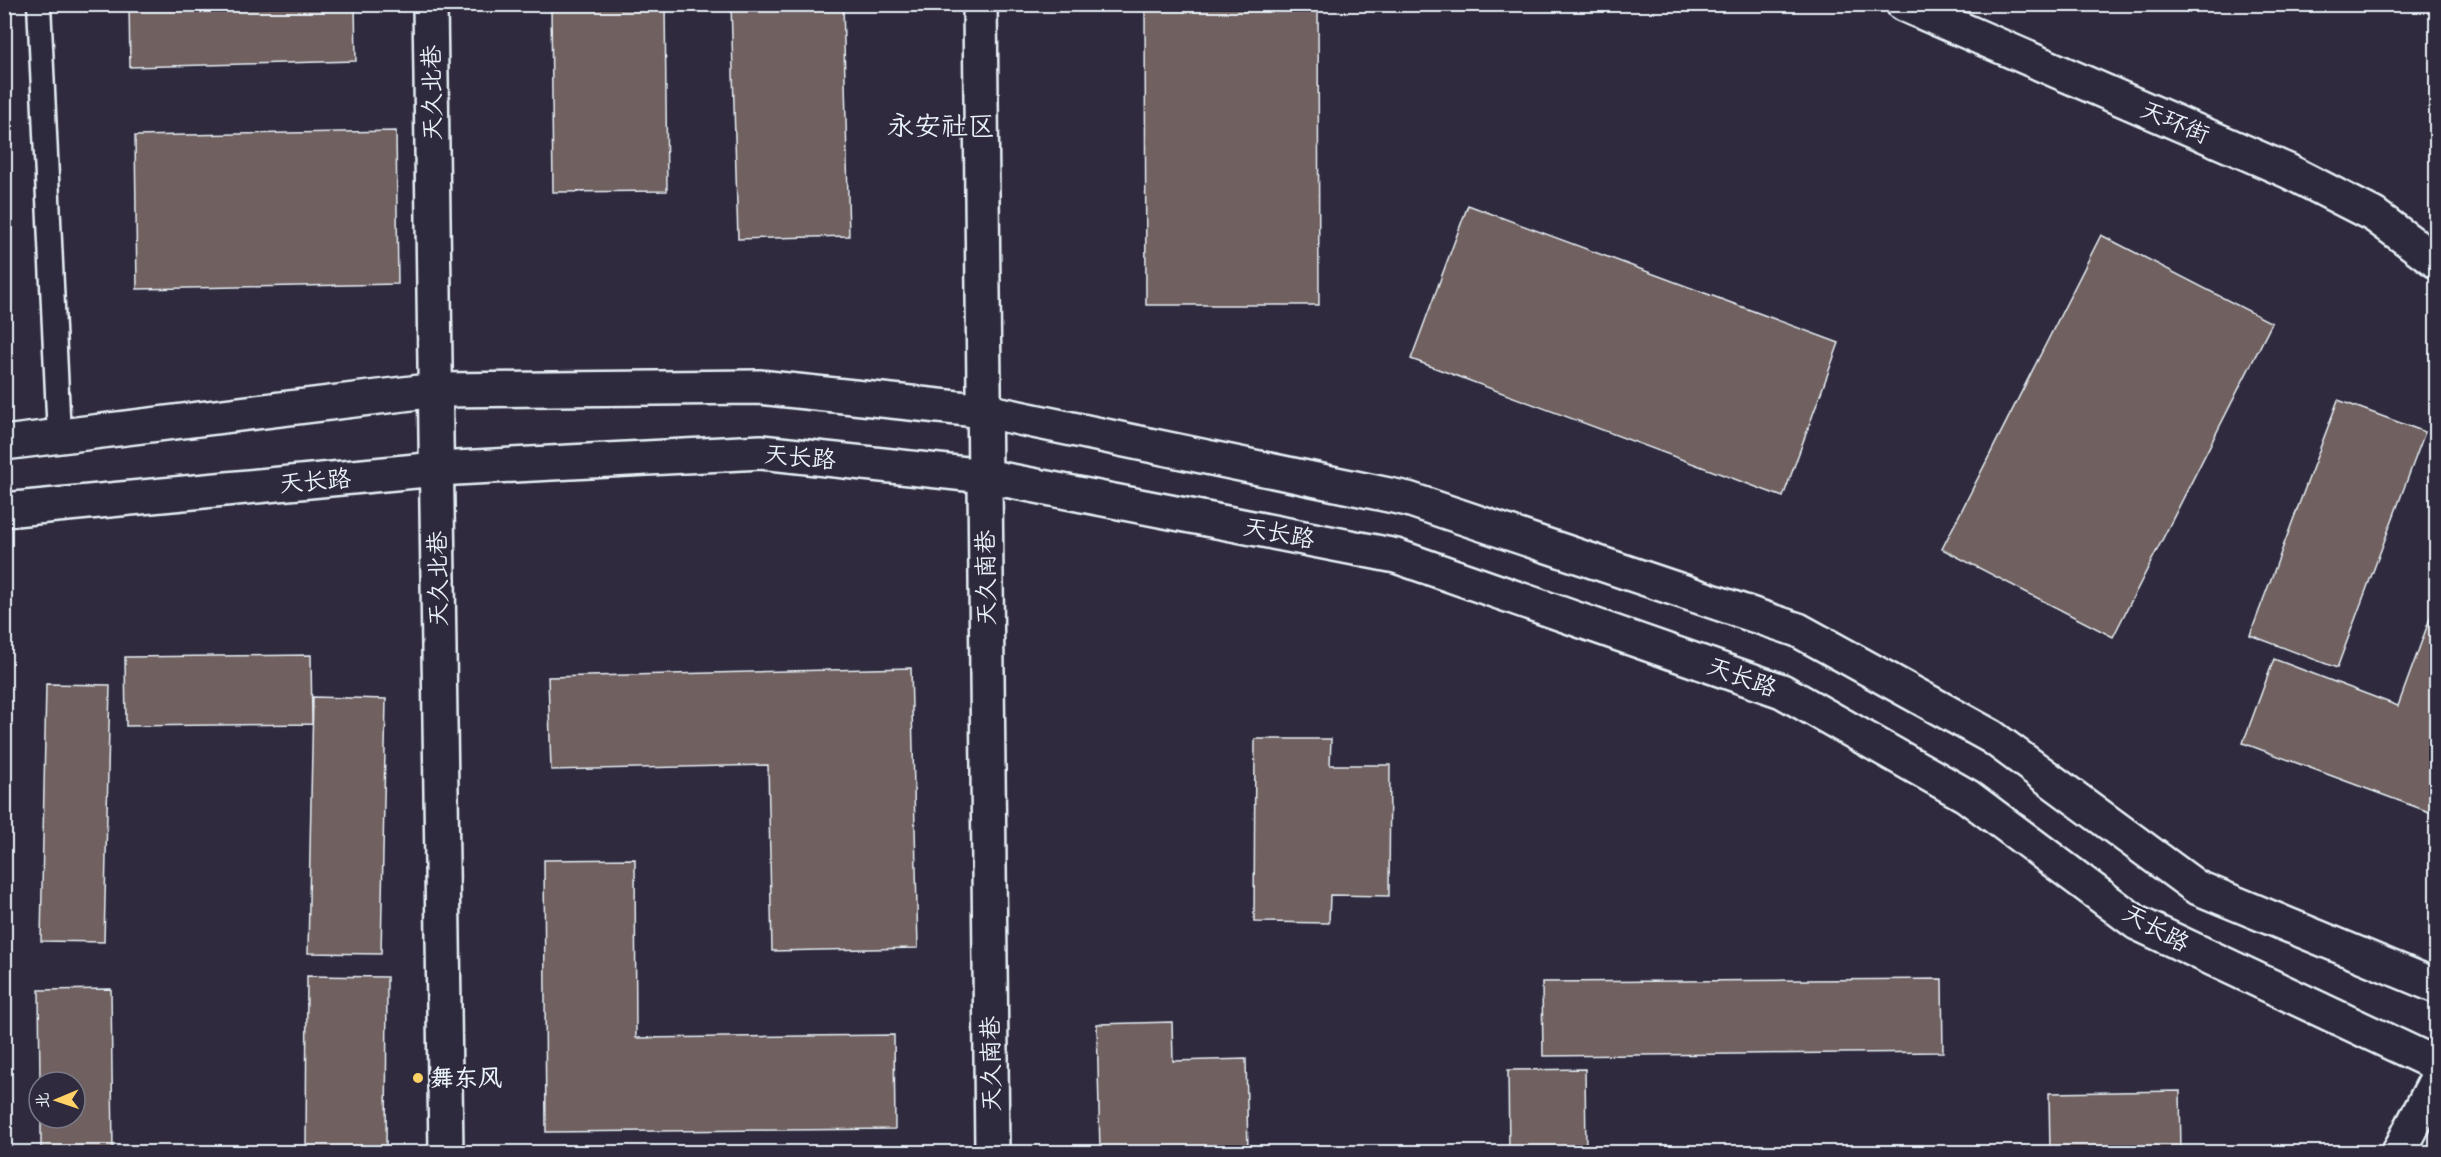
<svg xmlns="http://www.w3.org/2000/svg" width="2441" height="1157" viewBox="0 0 2441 1157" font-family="Caveat,'LXGW WenKai TC',sans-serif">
  <rect width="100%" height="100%" fill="#2f2a3d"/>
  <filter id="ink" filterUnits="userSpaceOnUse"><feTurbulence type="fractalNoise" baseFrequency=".0167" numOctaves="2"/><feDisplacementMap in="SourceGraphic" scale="12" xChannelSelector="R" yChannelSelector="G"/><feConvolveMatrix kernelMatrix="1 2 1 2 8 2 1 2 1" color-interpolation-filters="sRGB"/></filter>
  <g filter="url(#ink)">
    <!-- building -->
    <path fill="#70615e" stroke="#e8f1f8" stroke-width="1.5" d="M 129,4 L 355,4 L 356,61 L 130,67 Z
      M 551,4 L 665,4 L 667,191 L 553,192 Z
      M 731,4 L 843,4 L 849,236 L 738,239 Z
      M 1145,4 L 1318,4 L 1319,305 L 1146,305 Z
      M 396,131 L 398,284 L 137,289 L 135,136 Z
      M 1468,205 L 1839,343 L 1783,497 L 1411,359 Z
      M 2101,235 L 2272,323 L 2113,637 L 1942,549 Z
      M 2338,400 L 2425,432 L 2337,668 L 2250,635 Z
      M 2436,602 L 2436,801 L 2432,813 L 2243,743 L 2274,659 L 2398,706 Z
      M 311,655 L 312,724 L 126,726 L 125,657 Z
      M 911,668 L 918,948 L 772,951 L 768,765 L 551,770 L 548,677 Z
      M 46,684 L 110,685 L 104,942 L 41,941 Z
      M 313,697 L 386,699 L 381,954 L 308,953 Z
      M 1255,739 L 1331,739 L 1330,765 L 1390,765 L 1389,896 L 1330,895 L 1329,923 L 1254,922 Z
      M 635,859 L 636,1038 L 894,1035 L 895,1129 L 546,1132 L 544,860 Z
      M 307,976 L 387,977 L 386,1152 L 306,1152 Z
      M 1942,979 L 1943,1052 L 1543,1056 L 1542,982 Z
      M 111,989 L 113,1152 L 41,1152 L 41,1118 L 75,1118 L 75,1082 L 40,1082 L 39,990 Z
      M 1172,1022 L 1173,1061 L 1246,1059 L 1248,1152 L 1100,1152 L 1097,1024 Z
      M 1585,1069 L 1586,1152 L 1509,1152 L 1508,1070 Z
      M 2180,1091 L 2181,1152 L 2050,1152 L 2049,1093 Z"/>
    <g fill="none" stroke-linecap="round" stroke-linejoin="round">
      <defs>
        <path id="service" d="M 39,4 L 59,436"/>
        <path id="minor" d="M 430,4 L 446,1152
          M 980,4 L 992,1152"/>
        <path id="tertiary" d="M 1903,4 L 2288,171 L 2374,215 L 2436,261
          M 4,443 L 436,390 L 759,387 L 986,411 L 1408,499 L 1798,630 L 1992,737 L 2196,887 L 2436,986
          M 4,510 L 437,469 L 761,452 L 985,476 L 1396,556 L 1782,691 L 1967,796 L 2137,923 L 2436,1064
          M 2399,1152 L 2436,1080"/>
      </defs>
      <!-- service casing -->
      <use href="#service" stroke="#e8f1f8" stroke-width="27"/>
      <!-- minor casing -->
      <use href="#minor" stroke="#e8f1f8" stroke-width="38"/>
      <!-- tertiary casing -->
      <use href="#tertiary" stroke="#e8f1f8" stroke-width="38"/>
      <!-- service -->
      <use href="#service" stroke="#2f2a3d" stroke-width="22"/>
      <!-- minor -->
      <use href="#minor" stroke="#2f2a3d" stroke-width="33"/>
      <!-- tertiary -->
      <use href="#tertiary" stroke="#2f2a3d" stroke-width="33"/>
    </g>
  </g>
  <!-- markers -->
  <circle fill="#ffd166" stroke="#2f2a3d" stroke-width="2" cx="418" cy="1078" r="6"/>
  <g text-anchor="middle" stroke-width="4.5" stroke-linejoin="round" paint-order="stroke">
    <!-- street labels -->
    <g font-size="24" fill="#e8f1f8" stroke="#2f2a3d">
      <text transform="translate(432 93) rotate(-91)" y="8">天久北巷</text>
      <text transform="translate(2175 122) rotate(23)" y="8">天环街</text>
      <text transform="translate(800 457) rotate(5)" y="8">天长路</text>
      <text transform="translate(315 481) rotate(-5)" y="8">天长路</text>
      <text transform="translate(1279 533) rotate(11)" y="8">天长路</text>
      <text transform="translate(986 578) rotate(-91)" y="8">天久南巷</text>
      <text transform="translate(438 579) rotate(-91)" y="8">天久北巷</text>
      <text transform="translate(1742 677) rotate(20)" y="8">天长路</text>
      <text transform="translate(2156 928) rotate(29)" y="8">天长路</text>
      <text transform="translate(991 1064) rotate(-91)" y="8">天久南巷</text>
    </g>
    <!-- poi labels -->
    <g font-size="24" font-weight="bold" fill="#e8f1f8" stroke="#2f2a3d" text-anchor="start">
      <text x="430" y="1086">舞东风</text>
    </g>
    <!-- quarter labels -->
    <g font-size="27" fill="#e8f1f8" stroke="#2f2a3d">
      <text x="941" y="135">永安社区</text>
    </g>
  </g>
  <!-- margin -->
  <rect width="2441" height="1157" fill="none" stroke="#2f2a3d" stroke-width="24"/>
  <rect x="12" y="12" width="2417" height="1133" fill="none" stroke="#e8f1f8" stroke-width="2" filter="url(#ink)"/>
  <!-- north arrow -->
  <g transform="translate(57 1100) rotate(268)"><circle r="28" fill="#2f2a3d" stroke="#797a88" stroke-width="1.5"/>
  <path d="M0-4.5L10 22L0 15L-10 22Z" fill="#ffd166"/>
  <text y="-9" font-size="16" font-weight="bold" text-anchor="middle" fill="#e8f1f8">北</text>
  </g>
</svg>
